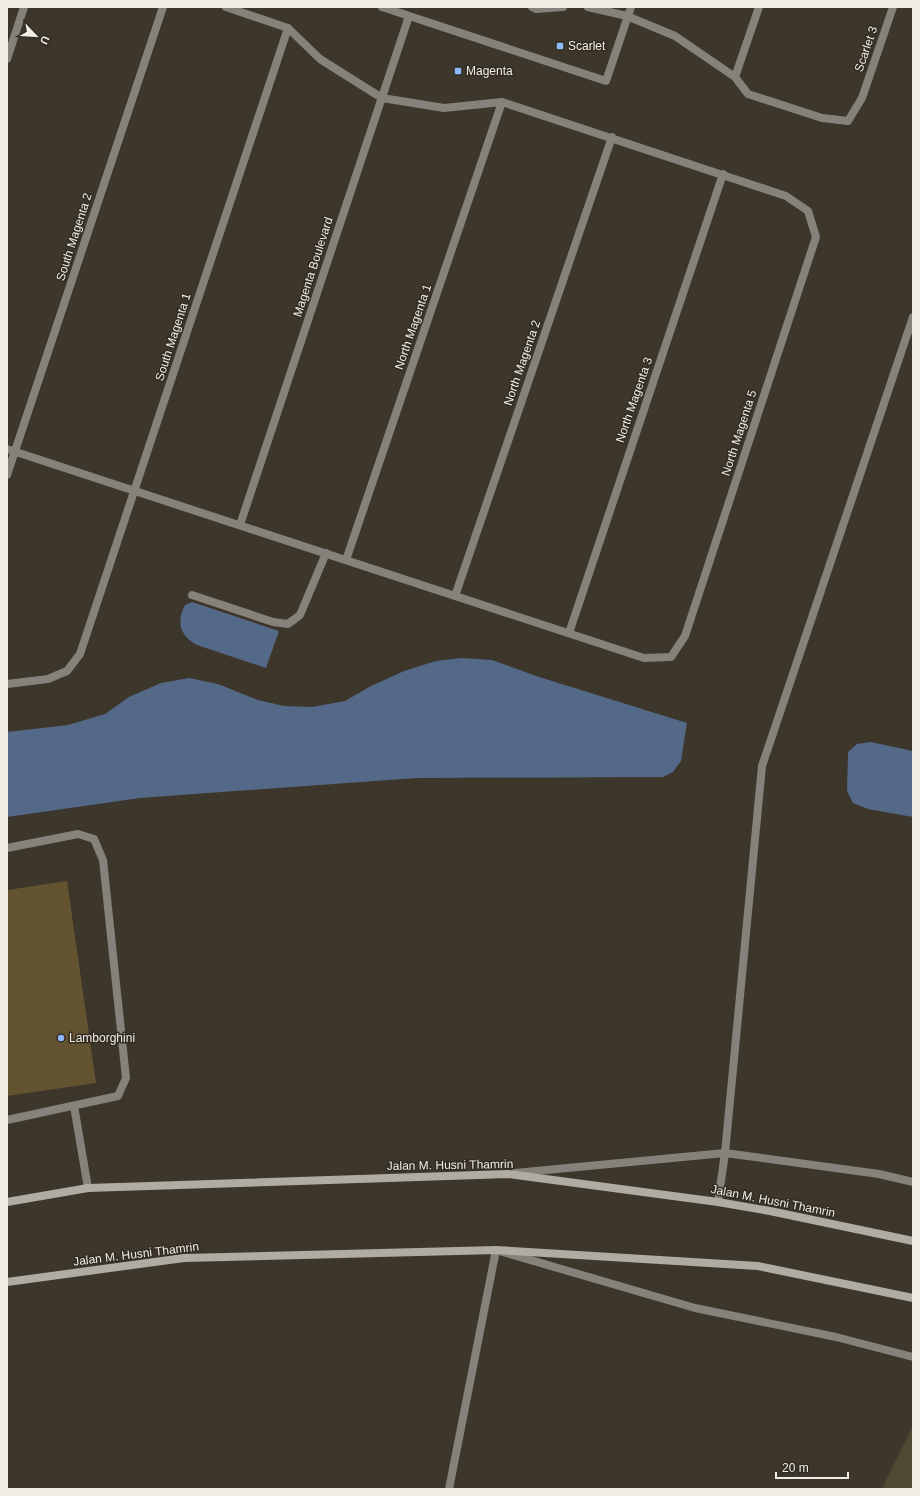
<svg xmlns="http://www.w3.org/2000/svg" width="920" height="1496" viewBox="0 0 920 1496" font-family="Helvetica,sans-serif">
  <rect width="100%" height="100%" fill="#3c362b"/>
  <!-- green -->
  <path fill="#524935" d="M 913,1425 L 913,1489 L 882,1489 Z"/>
  <!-- water -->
  <path fill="#546887" d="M 192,602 L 279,631 L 266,668 L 197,645 C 180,636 176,622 185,605 Z
    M 461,658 L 492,660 L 536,676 L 687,723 L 681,761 L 673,772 L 663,777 L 417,778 L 140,798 L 7,817 L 7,732 L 68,725 L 105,714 L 129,697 L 161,683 L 189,678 L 218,684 L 258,700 L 284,706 L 312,707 L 345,701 L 371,686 L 404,671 L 436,661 Z
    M 871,742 L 913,751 L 913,817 L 868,809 L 853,803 L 847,791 L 848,752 L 857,744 Z"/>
  <!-- building -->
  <path fill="#635330" d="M 67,881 L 96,1083 L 7,1096 L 7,890 Z"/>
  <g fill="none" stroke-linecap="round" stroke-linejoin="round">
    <!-- lane -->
    <path stroke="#85827c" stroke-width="8" d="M 192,595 L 273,622 L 288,624 L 300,615 L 326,553
      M 7,848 L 78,834 L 94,839 L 103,860 L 126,1078 L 118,1096 L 7,1120
      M 74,1106 L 88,1188"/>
    <!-- street -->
    <path stroke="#85827c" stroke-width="8" d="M 382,7 L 606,81 L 631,7
      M 532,7 L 536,9 L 563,7
      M 588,7 L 627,16 L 675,36 L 735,77 L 748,94 L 822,118 L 848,121 L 862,98 L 893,7
      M 7,59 L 24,7
      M 735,77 L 759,7
      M 7,449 L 644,658 L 671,657 L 685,636 L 816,237 L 808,211 L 786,196 L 502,102 L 444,108 L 382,98 L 320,59 L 288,28 L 226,7
      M 7,475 L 163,7
      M 240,525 L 409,16
      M 346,560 L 502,102
      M 455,596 L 612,137
      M 569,633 L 723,174
      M 7,684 L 48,679 L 67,671 L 80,654 L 288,28
      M 515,1173 L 725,1153 L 879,1174 L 913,1182
      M 718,1202 L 725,1153 L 762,766 L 913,317
      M 449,1489 L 496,1250 L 695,1308 L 836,1337 L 913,1357"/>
    <!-- secondary -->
    <path stroke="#b0aca3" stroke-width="8" d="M 7,1202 L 88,1188 L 508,1174 L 718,1202 L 770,1211 L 913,1241
      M 7,1282 L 184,1258 L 496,1250 L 758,1266 L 913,1298"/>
  </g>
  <!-- markers -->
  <g fill="#8db9fc" stroke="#322c22" stroke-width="1.5">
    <rect x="556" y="42" width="8" height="8" rx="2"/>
    <rect x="454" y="67" width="8" height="8" rx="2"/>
    <circle cx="61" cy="1038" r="4"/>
  </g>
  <g text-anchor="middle" stroke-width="3" stroke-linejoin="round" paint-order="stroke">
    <!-- poi labels -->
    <g font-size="12" fill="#f1ede6" stroke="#322c22" text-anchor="start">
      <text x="568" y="50">Scarlet</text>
      <text x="466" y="75">Magenta</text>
      <text x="69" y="1042">Lamborghini</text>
    </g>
    <!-- street labels -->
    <g font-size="12" fill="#f1ede6" stroke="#322c22">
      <text transform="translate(866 49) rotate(-71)" y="4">Scarlet 3</text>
      <text transform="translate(74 237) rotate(-72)" y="4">South Magenta 2</text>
      <text transform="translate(313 267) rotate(-72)" y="4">Magenta Boulevard</text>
      <text transform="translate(413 327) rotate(-71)" y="4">North Magenta 1</text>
      <text transform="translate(173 337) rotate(-72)" y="4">South Magenta 1</text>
      <text transform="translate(522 363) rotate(-71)" y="4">North Magenta 2</text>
      <text transform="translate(634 400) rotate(-71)" y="4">North Magenta 3</text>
      <text transform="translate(739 433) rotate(-72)" y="4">North Magenta 5</text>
      <text transform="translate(450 1165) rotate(-1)" y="4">Jalan M. Husni Thamrin</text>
      <text transform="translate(773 1201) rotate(11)" y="4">Jalan M. Husni Thamrin</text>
      <text transform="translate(136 1254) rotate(-7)" y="4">Jalan M. Husni Thamrin</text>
    </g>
  </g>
  <!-- border -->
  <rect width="920" height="1496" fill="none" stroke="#f1ede6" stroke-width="16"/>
  <!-- north arrow -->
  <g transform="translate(36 36) rotate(115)" stroke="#322c22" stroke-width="3" paint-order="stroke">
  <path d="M0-3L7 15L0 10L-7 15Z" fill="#f1ede6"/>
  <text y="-6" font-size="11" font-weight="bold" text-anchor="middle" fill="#f1ede6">U</text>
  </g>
  <!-- scale -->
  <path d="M776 1472v6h72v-6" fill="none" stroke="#f1ede6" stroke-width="2"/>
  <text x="782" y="1472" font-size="12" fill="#f1ede6" stroke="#322c22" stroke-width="3" paint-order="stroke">20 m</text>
</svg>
